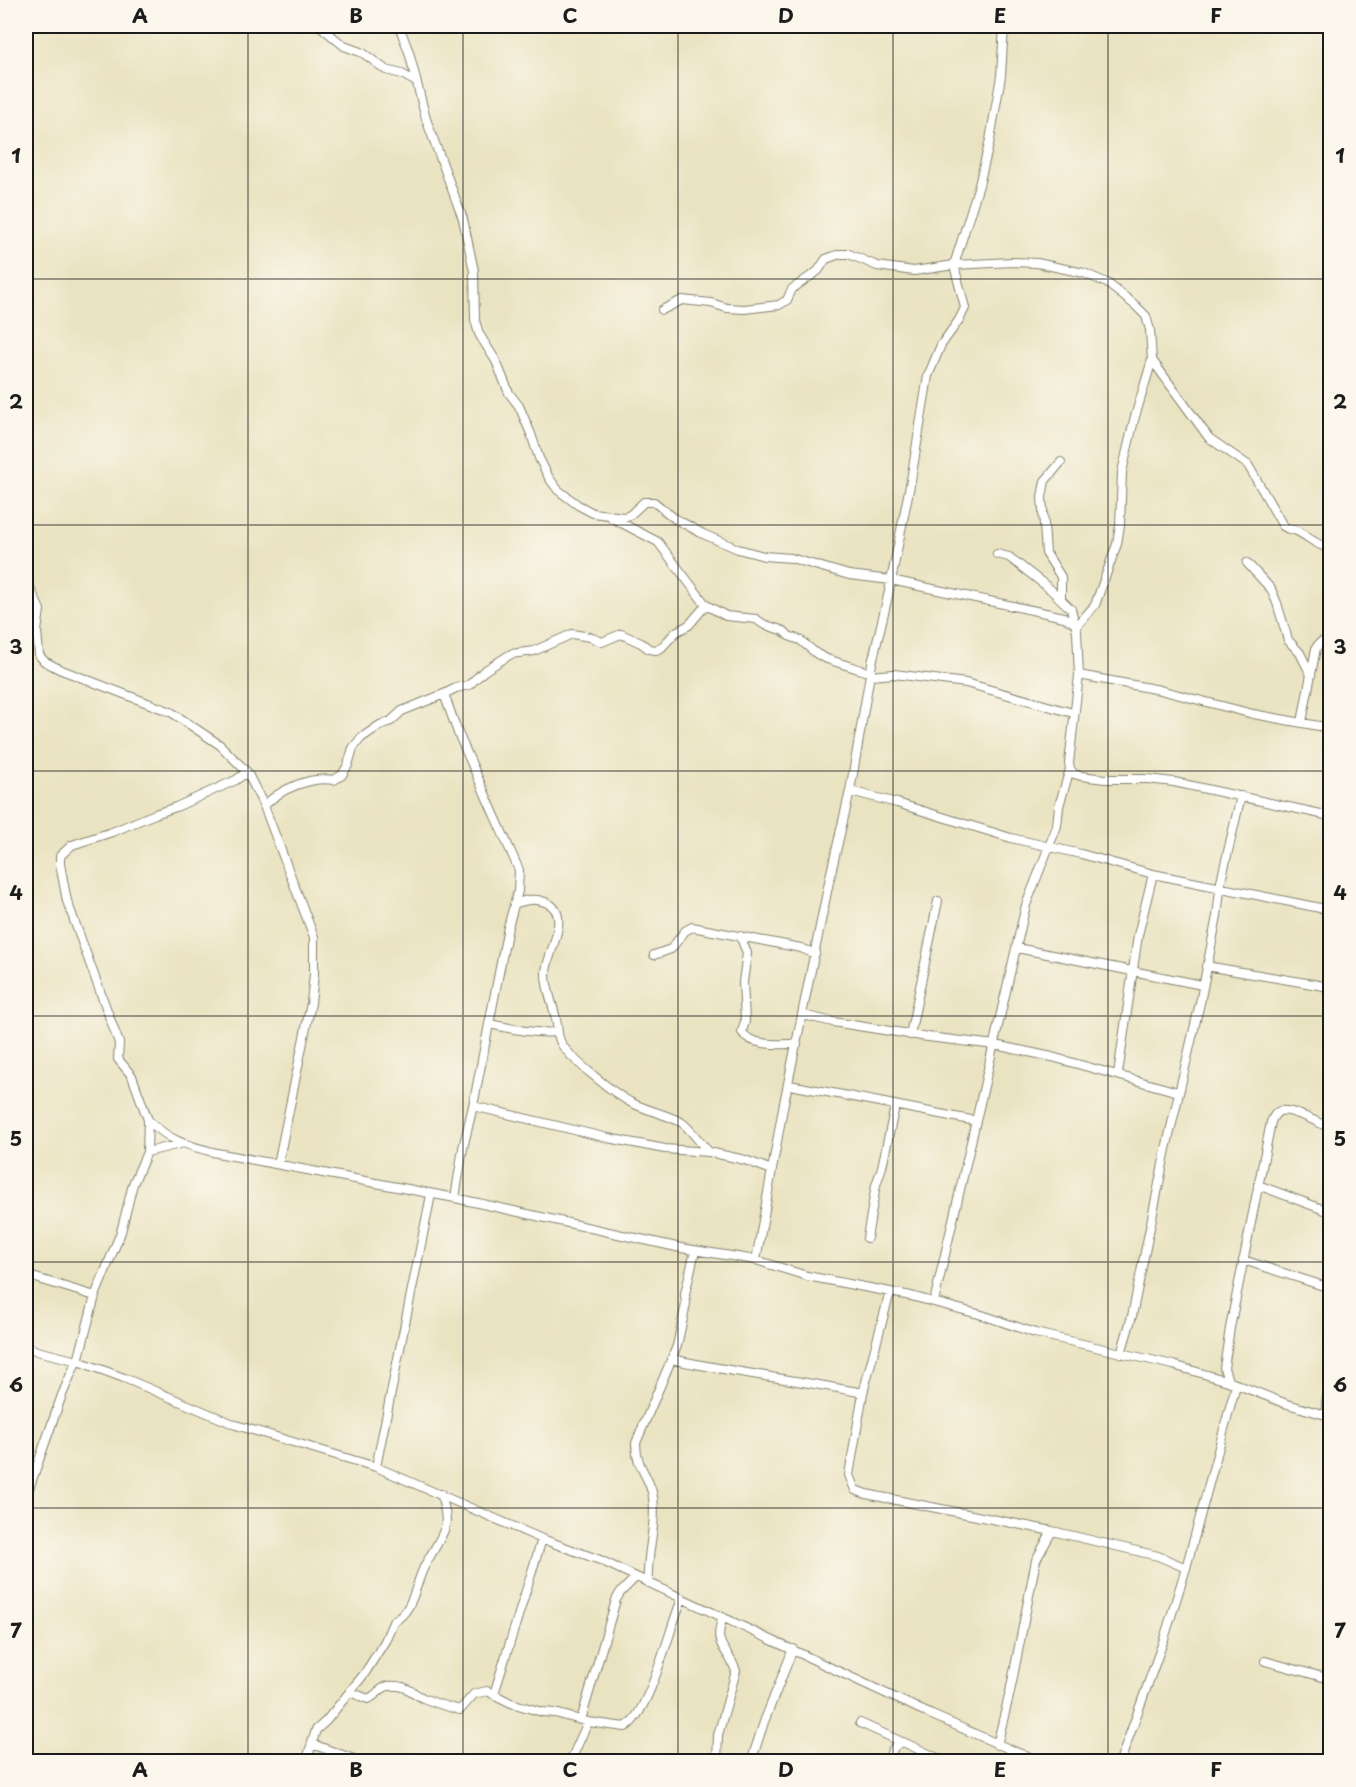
<svg xmlns="http://www.w3.org/2000/svg" width="1356" height="1787" viewBox="0 0 1356 1787" font-family="'Playpen Sans',sans-serif">
  <rect width="100%" height="100%" fill="#fbf7ec"/>
  <filter id="ink" filterUnits="userSpaceOnUse"><feTurbulence type="fractalNoise" baseFrequency=".0167" numOctaves="2"/><feDisplacementMap in="SourceGraphic" scale="12" xChannelSelector="R" yChannelSelector="G"/><feConvolveMatrix kernelMatrix="1 2 1 2 8 2 1 2 1" color-interpolation-filters="sRGB"/></filter>
  <filter id="wash" filterUnits="userSpaceOnUse"><feTurbulence type="fractalNoise" baseFrequency=".008" numOctaves="4" result="noise"/><feDisplacementMap in="SourceGraphic" scale="24" xChannelSelector="R" yChannelSelector="G"/><feGaussianBlur stdDeviation="1.35" result="paint"/><feColorMatrix in="noise" values="0 0 0 0 0 0 0 0 0 0 0 0 0 0 0 0 0 1.4 0 .05"/><feComposite in="paint" operator="in"/></filter>
  <g filter="url(#wash)">
    <rect width="100%" height="100%" fill="#eae3c1"/>
  </g>
  <g filter="url(#ink)">
    <g fill="none" stroke-linecap="round" stroke-linejoin="round">
      <defs>
        <path id="street" d="M 320,26 L 344,46 L 363,53 L 386,70 L 402,74 L 416,82
          M 399,26 L 409,52 L 426,119 L 463,219 L 474,271 L 475,320 L 479,334 L 496,361 L 509,393 L 519,406 L 531,434 L 539,458 L 549,478 L 558,490 L 578,505 L 593,513 L 624,517 L 630,515 L 644,502 L 654,502 L 674,518 L 703,534 L 738,549 L 764,556 L 791,558 L 849,575 L 891,580 L 1064,617 L 1075,624 L 1077,632 L 1079,675 L 1069,763 L 1070,769 L 1074,774 L 1081,776 L 1105,779 L 1147,779 L 1174,782 L 1330,816
          M 662,310 L 682,300 L 711,303 L 727,308 L 744,309 L 779,305 L 787,300 L 792,289 L 818,271 L 826,259 L 840,254 L 849,254 L 877,266 L 914,271 L 954,265 L 1012,262 L 1037,263 L 1084,273 L 1107,283 L 1135,305 L 1146,316 L 1150,330 L 1152,360 L 1209,438 L 1248,465 L 1283,526 C 1288,530 1292,529 1297,531 C 1309,537 1317,546 1330,548
          M 1061,462 L 1045,481 L 1042,497 L 1046,553 L 1061,577 L 1061,599
          M 612,518 L 658,542 L 706,605 L 726,616 L 756,619 L 763,624 L 784,631 L 789,636 L 800,640 L 817,654 L 827,659 L 871,673
          M 997,554 L 1009,557 L 1050,589 L 1071,609 L 1075,624
          M 1247,563 L 1271,589 L 1277,603 L 1288,640 L 1300,653 L 1311,675
          M 26,579 L 40,610 L 37,631 L 39,655 L 44,661 L 59,669 L 171,712 L 220,745 L 247,772 L 264,806 L 314,937 L 314,974 L 311,1003 L 278,1164
          M 1076,627 L 1095,605 L 1117,544 L 1120,525 L 1122,472 L 1134,420 L 1152,360
          M 1079,675 L 1160,690 L 1253,714 L 1330,728
          M 870,676 L 894,674 L 966,683 L 1073,713
          M 444,694 L 458,733 L 519,870 L 518,891 L 508,927 L 473,1106 L 463,1148 L 455,1198
          M 1302,722 L 1316,648 C 1320,641 1323,640 1330,641
          M 850,791 L 897,803 L 1011,838 L 1081,854 L 1153,874 L 1330,910
          M 264,806 C 280,789 311,776 334,780 L 342,775 L 348,765 L 353,748 L 361,738 L 380,725 L 391,721 L 402,711 L 444,694 L 456,688 L 469,685 L 484,671 L 511,654 L 534,651 L 572,634 L 590,637 L 602,642 L 621,634 L 641,643 L 649,649 L 656,650 L 661,648 L 676,632 L 689,625 L 706,605
          M 514,904 C 525,900 534,898 545,902 C 574,912 547,953 546,972 C 545,989 555,1008 557,1025 C 558,1031 558,1038 561,1043 C 569,1058 614,1093 630,1102 C 646,1110 664,1114 681,1122 C 691,1129 699,1142 709,1152
          M 740,936 L 747,953 L 743,982 L 745,1021 L 742,1032 C 751,1047 782,1044 797,1044
          M 1017,948 L 1202,985
          M 654,955 L 671,949 L 685,931 L 692,927 L 801,948 L 815,954
          M 1206,966 L 1330,987
          M 803,1015 L 833,1022 L 928,1037 L 995,1045 L 1052,1057 L 1178,1092
          M 490,1024 C 512,1029 535,1034 558,1032
          M 910,1035 L 938,901
          M 1118,1074 L 1138,935 L 1153,874
          M 789,1085 C 851,1096 913,1109 976,1121
          M 473,1106 L 608,1138 L 665,1149 L 709,1152 L 745,1160 L 772,1170
          M 148,1120 C 171,1142 186,1145 217,1153 L 455,1198 L 681,1248 L 756,1260 L 807,1276 L 911,1296 L 982,1315 L 1035,1333 L 1173,1365 L 1228,1381 L 1284,1403 L 1329,1416
          M 147,1152 L 180,1144
          M 1258,1185 L 1330,1212
          M 867,1238 L 876,1185 L 882,1167 L 895,1106
          M 756,1260 L 783,1108 L 830,877 L 850,791 L 872,663 L 888,596 L 911,480 L 928,376 L 941,345 L 959,320 L 965,308 L 954,265 L 979,185 L 990,140 L 1001,76 L 1004,26
          M 1243,1260 L 1330,1288
          M 26,1275 L 95,1296
          M 890,1292 L 863,1393 L 849,1475 L 855,1490 L 866,1494 L 1052,1531 L 1158,1556 L 1186,1568
          M 934,1302 L 1026,905 L 1057,826 L 1059,806 L 1070,769
          M 26,1346 L 37,1351 L 78,1361 L 124,1378 L 236,1425 L 376,1467 L 542,1539 L 600,1560 L 932,1715 L 1039,1762
          M 1121,1354 L 1132,1316 L 1166,1149 L 1200,1003 L 1217,916 L 1221,881 L 1241,796
          M 671,1359 C 735,1373 800,1380 863,1393
          M 78,1361 L 95,1296 L 121,1232 L 133,1184 L 147,1152 L 148,1120 L 132,1076 L 118,1059 L 119,1043 L 67,901 L 60,864 L 60,856 L 72,845 L 112,832 L 155,814 L 176,807 L 236,780 L 247,772
          M 1228,1381 L 1224,1368 L 1230,1328 L 1271,1122 C 1273,1118 1274,1113 1280,1111 C 1290,1108 1320,1123 1330,1128
          M 1330,1381 L 1326,1403 L 1330,1417
          M 376,1467 L 431,1195
          M 26,1497 L 62,1395 L 77,1360
          M 648,1583 C 646,1554 657,1526 653,1497 C 650,1476 636,1469 636,1443 L 677,1346 L 686,1304 L 685,1294 L 695,1251
          M 1265,1661 L 1330,1679
          M 350,1692 L 368,1699 C 376,1696 381,1687 388,1686 C 406,1684 409,1691 423,1698 C 435,1703 448,1707 460,1710 L 474,1694 L 487,1691 L 511,1703 L 542,1712 L 555,1713 L 588,1722 L 625,1727 C 649,1716 670,1626 682,1599
          M 494,1694 L 542,1539
          M 581,1720 L 616,1600 L 620,1593 L 636,1577
          M 860,1723 L 902,1742
          M 312,1744 L 362,1762
          M 997,1745 L 1010,1692 L 1036,1560 L 1052,1531
          M 306,1762 L 316,1730 L 326,1721 L 365,1673 L 385,1641 L 393,1622 C 414,1611 415,1584 425,1565 C 430,1556 443,1536 445,1527 C 448,1517 443,1504 441,1494
          M 570,1762 L 588,1722
          M 717,1762 L 718,1735 L 736,1671 C 727,1646 712,1647 723,1617
          M 751,1762 L 764,1722 L 793,1649
          M 888,1762 C 891,1752 893,1745 903,1742 L 946,1762
          M 1120,1762 L 1164,1639 L 1186,1568 L 1236,1385"/>
      </defs>
      <!-- street casing -->
      <use href="#street" stroke="#83806e" stroke-width="10"/>
      <!-- street -->
      <use href="#street" stroke="#fff" stroke-width="8"/>
    </g>
  </g>
  <!-- grid -->
  <path fill="none" stroke="#1c1c1c" stroke-width="1.5" stroke-opacity="0.55" d="M 248,26 L 248,1762M 463,26 L 463,1762M 678,26 L 678,1762M 893,26 L 893,1762M 1108,26 L 1108,1762M 26,279 L 1330,279M 26,525 L 1330,525M 26,771 L 1330,771M 26,1016 L 1330,1016M 26,1262 L 1330,1262M 26,1508 L 1330,1508"/>
  <!-- margin -->
  <rect width="1356" height="1787" fill="none" stroke="#fbf7ec" stroke-width="66"/>
  <rect x="33" y="33" width="1290" height="1721" fill="none" stroke="#1c1c1c" stroke-width="2"/>
  <g font-size="20" text-anchor="middle" font-weight="bold" fill="#1c1c1c">
    <text x="140" y="23">A</text>
    <text x="356" y="23">B</text>
    <text x="570" y="23">C</text>
    <text x="786" y="23">D</text>
    <text x="1000" y="23">E</text>
    <text x="1216" y="23">F</text>
    <text x="16" y="163">1</text>
    <text x="1340" y="163">1</text>
    <text x="16" y="409">2</text>
    <text x="1340" y="409">2</text>
    <text x="16" y="654">3</text>
    <text x="1340" y="654">3</text>
    <text x="16" y="900">4</text>
    <text x="1340" y="900">4</text>
    <text x="16" y="1146">5</text>
    <text x="1340" y="1146">5</text>
    <text x="16" y="1392">6</text>
    <text x="1340" y="1392">6</text>
    <text x="16" y="1638">7</text>
    <text x="1340" y="1638">7</text>
    <text x="140" y="1777">A</text>
    <text x="356" y="1777">B</text>
    <text x="570" y="1777">C</text>
    <text x="786" y="1777">D</text>
    <text x="1000" y="1777">E</text>
    <text x="1216" y="1777">F</text>
  </g>
</svg>
